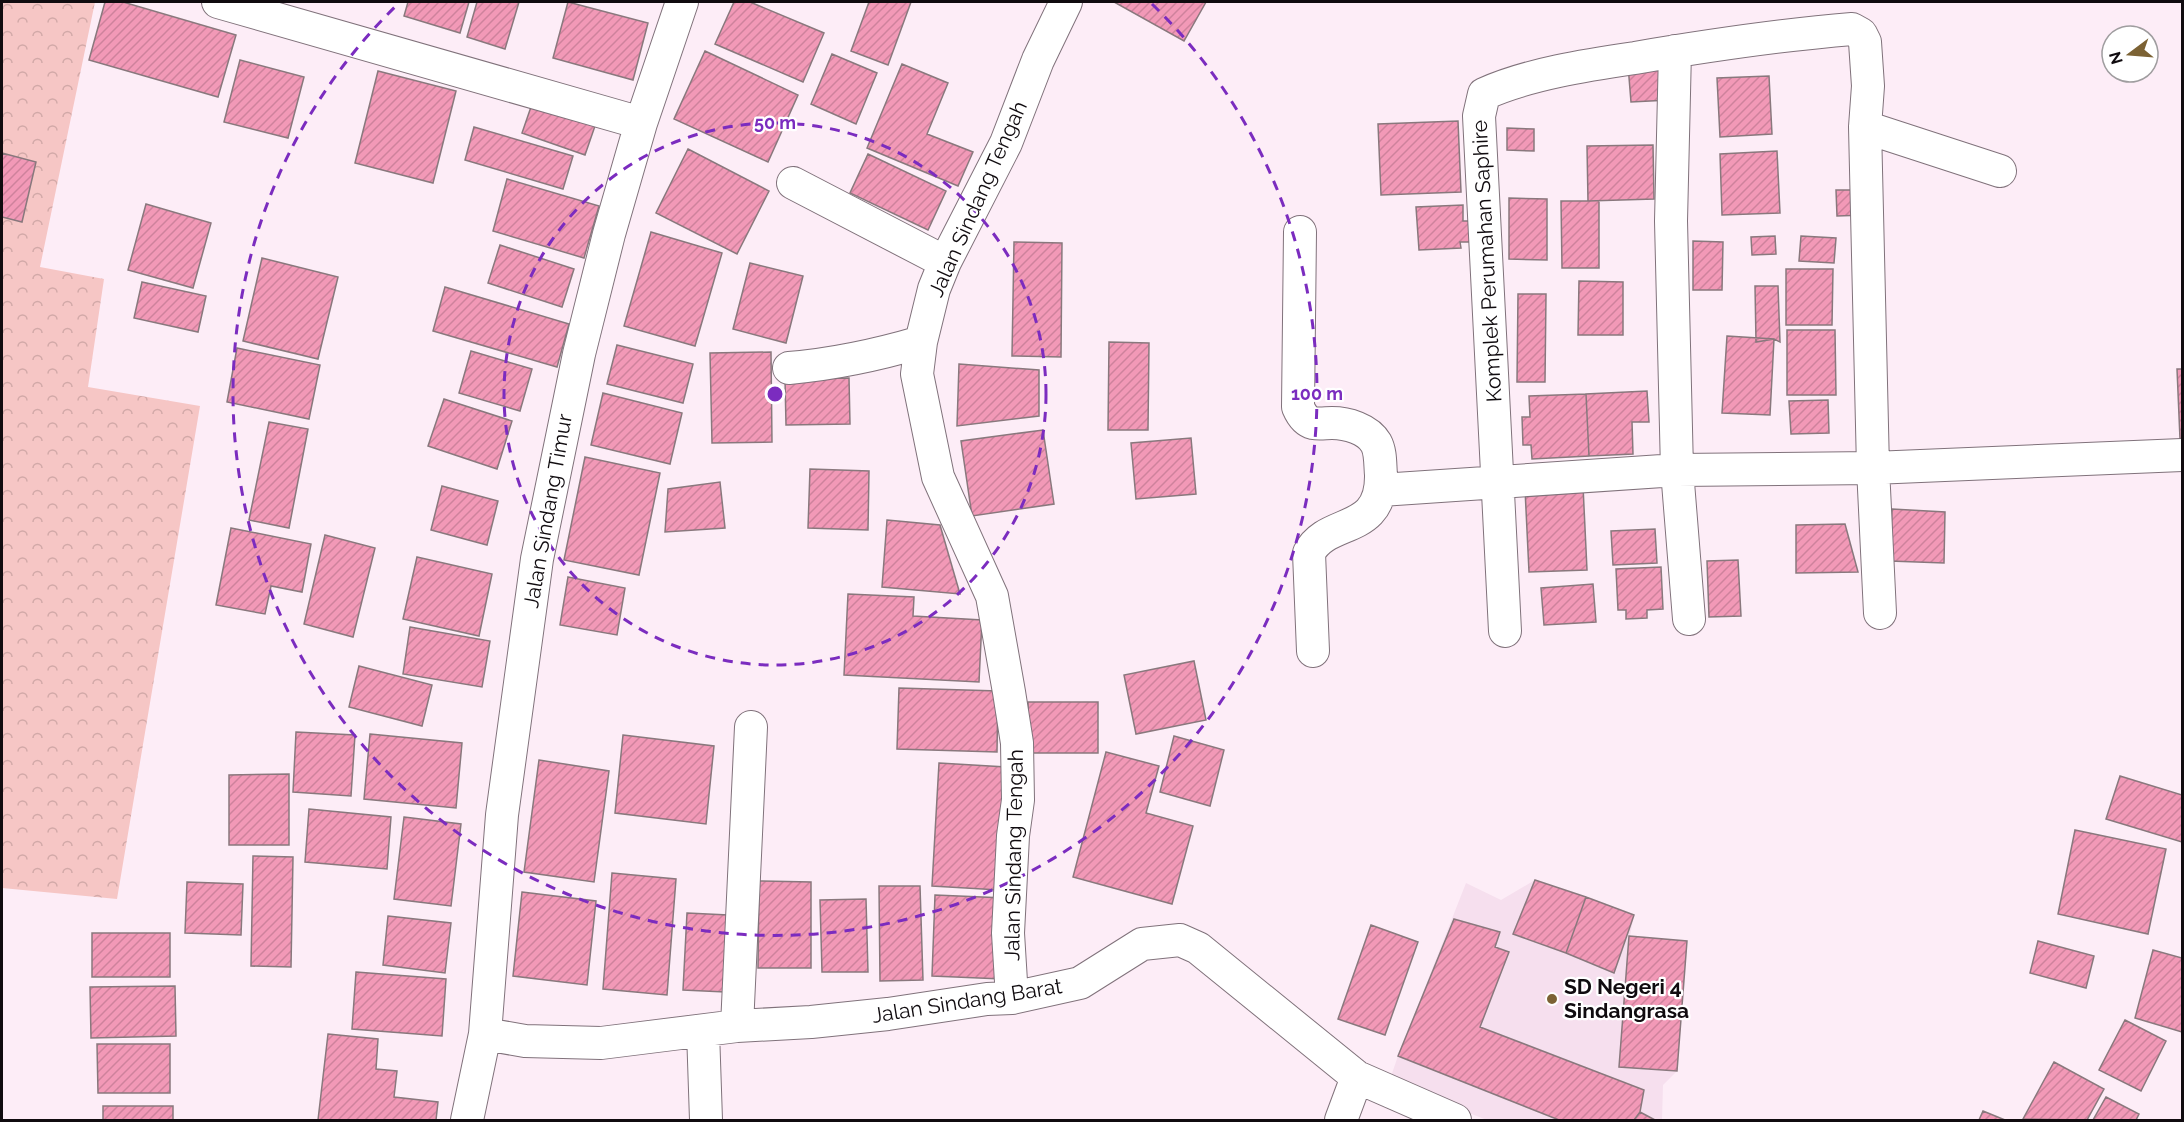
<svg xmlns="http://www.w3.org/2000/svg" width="2184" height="1122" viewBox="0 0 2184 1122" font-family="Raleway,sans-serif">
  <defs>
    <pattern id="forest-crowns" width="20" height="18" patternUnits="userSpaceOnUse" patternTransform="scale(1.5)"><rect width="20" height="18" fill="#f6c6c5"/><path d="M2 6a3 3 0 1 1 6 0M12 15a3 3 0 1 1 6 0" fill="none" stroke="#d2a9a8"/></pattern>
    <pattern id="building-hatch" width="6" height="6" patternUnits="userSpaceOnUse" patternTransform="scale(1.5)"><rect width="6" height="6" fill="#f299b7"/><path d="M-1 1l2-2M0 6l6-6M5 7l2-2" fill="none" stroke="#ce829c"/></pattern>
  </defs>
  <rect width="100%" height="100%" fill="#fdedf7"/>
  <!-- built -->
  <path fill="#f6dfee" d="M 1535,880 L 1634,915 L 1630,936 L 1687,941 L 1677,1071 L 1663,1085 L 1662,1120 L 1487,1120 L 1389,1082 L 1398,1056 L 1466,883 L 1501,900 Z"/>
  <!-- forest -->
  <path fill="url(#forest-crowns)" d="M 2,2 L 95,2 L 40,267 L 104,279 L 88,387 L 200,406 L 117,899 L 2,888 Z"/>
  <!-- building -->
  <path fill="url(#building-hatch)" stroke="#89787d" stroke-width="1.5" d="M 105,2 L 123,2 L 236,35 L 218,97 L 89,60 Z
    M 408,2 L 469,2 L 460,33 L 404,16 Z
    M 477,2 L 519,2 L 505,49 L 467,37 Z
    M 568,2 L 648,23 L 633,80 L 553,58 Z
    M 734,2 L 750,2 L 824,33 L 803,82 L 715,44 Z
    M 869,2 L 911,2 L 888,65 L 851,51 Z
    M 1114,2 L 1206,2 L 1184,41 Z
    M 705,51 L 798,95 L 768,162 L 674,119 Z
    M 832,54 L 877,73 L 856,124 L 811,104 Z
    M 240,60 L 304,77 L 288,138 L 224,122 Z
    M 1666,63 L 1669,100 L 1631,102 L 1628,65 Z
    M 902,64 L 948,83 L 927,134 L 973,152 L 958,186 L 867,148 Z
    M 378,71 L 456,91 L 433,183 L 355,163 Z
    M 1769,76 L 1772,134 L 1720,137 L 1717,78 Z
    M 532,104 L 595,126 L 585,155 L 522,133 Z
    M 1458,121 L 1461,192 L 1381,195 L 1378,124 Z
    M 474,127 L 573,156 L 563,189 L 465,160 Z
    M 1507,128 L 1534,129 L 1534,151 L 1507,150 Z
    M 1653,145 L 1654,199 L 1588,201 L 1587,146 Z
    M 688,149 L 769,191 L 737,254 L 656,213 Z
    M 1777,151 L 1780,213 L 1722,215 L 1720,154 Z
    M 2,153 L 36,162 L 22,222 L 2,217 Z
    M 868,154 L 946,191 L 928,230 L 850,193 Z
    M 507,179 L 599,206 L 584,258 L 493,231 Z
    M 1836,190 L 1864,190 L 1865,215 L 1837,216 Z
    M 1509,198 L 1547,199 L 1547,260 L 1509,259 Z
    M 1561,201 L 1599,201 L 1599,268 L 1562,268 Z
    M 146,204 L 211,223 L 193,288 L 128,270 Z
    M 1463,205 L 1463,221 L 1470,221 L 1471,242 L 1460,242 L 1461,248 L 1419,250 L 1416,207 Z
    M 651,232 L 722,253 L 695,346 L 624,326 Z
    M 1775,236 L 1776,254 L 1752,255 L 1751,237 Z
    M 1801,236 L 1836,238 L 1834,263 L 1799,261 Z
    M 1693,241 L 1723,242 L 1722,290 L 1693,290 Z
    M 1014,242 L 1062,243 L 1061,357 L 1012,356 Z
    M 500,245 L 574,269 L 562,307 L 488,283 Z
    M 262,258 L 338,277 L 318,359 L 243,341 Z
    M 750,263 L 803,276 L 786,343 L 733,329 Z
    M 1786,269 L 1833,269 L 1832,325 L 1786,325 Z
    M 1579,281 L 1623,282 L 1623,335 L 1578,335 Z
    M 142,282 L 206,296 L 198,332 L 134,318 Z
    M 1755,286 L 1778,286 L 1780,342 L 1774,339 L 1756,342 Z
    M 445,287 L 569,324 L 557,367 L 433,331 Z
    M 1518,294 L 1546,294 L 1545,382 L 1517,382 Z
    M 1787,330 L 1835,330 L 1836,395 L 1787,395 Z
    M 1727,336 L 1774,339 L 1770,415 L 1722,413 Z
    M 1109,342 L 1149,343 L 1148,430 L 1108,430 Z
    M 617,345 L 693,364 L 683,403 L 607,384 Z
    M 237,348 L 320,365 L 309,419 L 227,402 Z
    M 471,351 L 532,369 L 520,411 L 459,393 Z
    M 771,352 L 772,442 L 712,443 L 710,353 Z
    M 959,364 L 1039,370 L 1039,416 L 957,426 Z
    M 2177,369 L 2182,369 L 2182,439 L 2180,439 Z
    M 849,378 L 850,424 L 786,425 L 785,379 Z
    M 1647,391 L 1649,422 L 1632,422 L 1633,454 L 1589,456 L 1586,394 Z
    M 603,393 L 682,413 L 670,464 L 591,445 Z
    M 1586,394 L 1589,456 L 1532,459 L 1531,445 L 1523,445 L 1522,417 L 1530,417 L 1529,396 Z
    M 444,399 L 512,421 L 497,469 L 428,446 Z
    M 1828,400 L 1829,433 L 1791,434 L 1789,401 Z
    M 269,422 L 308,429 L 289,528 L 249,520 Z
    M 1043,430 L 1054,504 L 972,516 L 961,441 Z
    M 1191,438 L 1196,494 L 1136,499 L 1131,443 Z
    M 585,457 L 660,473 L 639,575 L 564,560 Z
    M 810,469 L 869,471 L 868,530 L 808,528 Z
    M 720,482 L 725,528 L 665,532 L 668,489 Z
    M 442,486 L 498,501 L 487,545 L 431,530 Z
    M 1583,486 L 1587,570 L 1529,572 L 1525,489 Z
    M 1892,509 L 1945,512 L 1944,563 L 1890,561 Z
    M 887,520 L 940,525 L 960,594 L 882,587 Z
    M 1845,524 L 1858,572 L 1796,573 L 1796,525 Z
    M 231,528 L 311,544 L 302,592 L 271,586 L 265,614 L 216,605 Z
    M 1655,529 L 1657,563 L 1613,565 L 1611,531 Z
    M 325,535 L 375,548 L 353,637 L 304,624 Z
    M 417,557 L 492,574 L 479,636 L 403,619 Z
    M 1738,560 L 1741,616 L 1709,617 L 1707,561 Z
    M 1661,567 L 1663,609 L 1647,610 L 1647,618 L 1626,619 L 1626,610 L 1618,610 L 1616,569 Z
    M 568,577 L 625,588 L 617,635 L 560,625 Z
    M 1593,584 L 1596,622 L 1544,625 L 1541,588 Z
    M 848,594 L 914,597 L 913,616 L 982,620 L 979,682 L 844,675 Z
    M 410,627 L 490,641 L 482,687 L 403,674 Z
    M 1194,661 L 1206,720 L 1136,734 L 1124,675 Z
    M 359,666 L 432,685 L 422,726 L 349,707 Z
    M 899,688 L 998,691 L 997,752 L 897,749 Z
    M 1028,702 L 1098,702 L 1098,753 L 1029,753 Z
    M 296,732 L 355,735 L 351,796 L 293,792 Z
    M 370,734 L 462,743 L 456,808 L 364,799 Z
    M 623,735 L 714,746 L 706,824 L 615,813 Z
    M 1174,736 L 1224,750 L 1210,806 L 1160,792 Z
    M 1106,752 L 1159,766 L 1146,813 L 1193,826 L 1172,904 L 1073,877 Z
    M 539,760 L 609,771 L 594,882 L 524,872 Z
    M 939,763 L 1006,767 L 999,890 L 932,886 Z
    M 289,774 L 289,845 L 229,845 L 229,775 Z
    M 2120,776 L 2182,795 L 2182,842 L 2106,819 Z
    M 309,809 L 391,817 L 387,869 L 305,862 Z
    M 404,817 L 461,824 L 451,906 L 394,899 Z
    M 2075,830 L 2166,849 L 2148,934 L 2058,914 Z
    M 253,856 L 293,857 L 291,967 L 251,966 Z
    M 612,873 L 676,879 L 667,995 L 603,989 Z
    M 1535,880 L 1586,897 L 1566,953 L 1513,934 Z
    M 759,881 L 811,882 L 811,968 L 758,968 Z
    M 187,882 L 243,884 L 241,935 L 185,933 Z
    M 879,886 L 920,886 L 923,980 L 880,981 Z
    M 522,892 L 596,901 L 587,985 L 513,976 Z
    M 935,895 L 1005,898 L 1002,979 L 932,976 Z
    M 1586,897 L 1634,915 L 1614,973 L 1566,953 Z
    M 866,899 L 868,972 L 822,972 L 820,900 Z
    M 687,913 L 728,915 L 725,992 L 683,990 Z
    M 388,916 L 451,923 L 445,973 L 383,965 Z
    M 1454,919 L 1500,932 L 1495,947 L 1509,952 L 1480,1027 L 1644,1090 L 1640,1112 L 1634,1120 L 1559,1120 L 1398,1056 Z
    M 1371,925 L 1418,942 L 1385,1035 L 1338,1019 Z
    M 92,933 L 170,933 L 170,977 L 92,977 Z
    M 1629,936 L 1687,941 L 1677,1071 L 1619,1067 Z
    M 2038,941 L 2094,956 L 2086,988 L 2030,973 Z
    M 2153,950 L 2182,958 L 2182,1032 L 2135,1018 Z
    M 356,972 L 446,979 L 442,1036 L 352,1029 Z
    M 175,986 L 176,1036 L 91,1038 L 90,987 Z
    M 2125,1020 L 2166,1041 L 2141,1091 L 2099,1070 Z
    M 328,1034 L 378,1039 L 376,1069 L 397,1071 L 394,1097 L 438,1102 L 436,1120 L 318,1120 Z
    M 97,1044 L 170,1044 L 170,1093 L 98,1093 Z
    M 2054,1062 L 2104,1089 L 2087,1120 L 2023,1119 Z
    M 2106,1097 L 2139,1114 L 2136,1120 L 2093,1120 Z
    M 103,1106 L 173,1106 L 173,1120 L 103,1120 Z
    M 1983,1111 L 2005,1120 L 1979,1120 Z
    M 1640,1112 L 1655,1120 L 1634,1120 Z"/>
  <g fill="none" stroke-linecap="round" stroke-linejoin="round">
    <defs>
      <path id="street" d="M 218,2 L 641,123
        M 1675,51 L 1671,221 L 1677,470 L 1689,619
        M 1865,127 L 2000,171
        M 793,183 L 945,262
        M 1300,232 L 1298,407 C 1301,414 1305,421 1313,423 C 1319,424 1326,423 1332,423 C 1347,423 1368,429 1376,443 C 1381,452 1380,465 1381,475 C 1382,536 1327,517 1309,553 L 1313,651
        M 789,368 C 835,364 877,355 921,342
        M 1381,490 L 1677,470 L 1873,468 L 2182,455
        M 1505,631 L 1479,116 L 1484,94 C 1528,74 1587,65 1635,58 C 1706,46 1779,35 1852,29 L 1861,34 L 1865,42 L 1868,86 L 1865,127 L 1873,468 L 1880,613
        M 1012,998 L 1008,933 L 1013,836 L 1018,800 L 1017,743 L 1009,692 L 992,596 L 938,477 L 917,374 L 921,342 L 934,289 L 945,262 L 1006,143 L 1038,60 L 1066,2
        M 737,1026 L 751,727
        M 703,1031 L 706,1120
        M 485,1034 L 525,1041 L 601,1043 L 737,1026 L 811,1022 L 888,1014 L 987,999 L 1012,998 L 1080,983 L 1142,944 L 1180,940 L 1198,948 L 1357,1077 L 1455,1120
        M 467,1120 L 485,1034 L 502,815 L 537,559 L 579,354 L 609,234 L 641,123 L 682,2
        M 1341,1120 L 1357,1077"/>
    </defs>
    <!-- street casing -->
    <use href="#street" stroke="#80727b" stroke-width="34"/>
    <!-- street -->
    <use href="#street" stroke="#fff" stroke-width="32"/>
  </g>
  <!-- distance rings -->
  <g fill="none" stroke="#7b2cbf" stroke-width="3" stroke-dasharray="10 8">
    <circle cx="775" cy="394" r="271"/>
    <path d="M1152 4A542 542 0 1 1 398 4"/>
  </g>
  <!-- markers -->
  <circle fill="#7c6234" stroke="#fff" stroke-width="2" cx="1552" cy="999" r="6"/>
  <g text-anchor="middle" stroke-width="4.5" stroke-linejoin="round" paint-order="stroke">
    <!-- street labels -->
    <g font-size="21" fill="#100b0f" stroke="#fff">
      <text transform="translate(978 199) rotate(-66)" y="7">Jalan Sindang Tengah</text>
      <text transform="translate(1487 261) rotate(-93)" y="7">Komplek Perumahan Saphire</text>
      <text transform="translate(548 511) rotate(-80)" y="7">Jalan Sindang Timur</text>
      <text transform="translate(1014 855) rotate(-89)" y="7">Jalan Sindang Tengah</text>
      <text transform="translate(967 1001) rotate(-9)" y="7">Jalan Sindang Barat</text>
    </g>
    <!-- poi labels -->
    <g font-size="21" font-weight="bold" fill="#100b0f" stroke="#fff" text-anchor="start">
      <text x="1564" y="994">SD Negeri 4<tspan x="1564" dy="24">Sindangrasa</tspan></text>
    </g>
  </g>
  <circle cx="775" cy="394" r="9" fill="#7b2cbf" stroke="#fff" stroke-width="3"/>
  <g font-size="18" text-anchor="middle" font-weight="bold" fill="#7b2cbf" stroke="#fff" stroke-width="4.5" stroke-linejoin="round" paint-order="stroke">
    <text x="775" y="129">50 m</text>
    <text x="1317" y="400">100 m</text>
  </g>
  <!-- border -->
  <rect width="2184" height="1122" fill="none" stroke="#100b0f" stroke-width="6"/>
  <!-- north arrow -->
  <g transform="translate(2130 54) rotate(254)"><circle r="28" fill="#ffffff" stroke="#9f9d9f" stroke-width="1.5"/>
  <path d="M0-4.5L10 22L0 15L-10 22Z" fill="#7c6234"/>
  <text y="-9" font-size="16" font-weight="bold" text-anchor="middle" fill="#100b0f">N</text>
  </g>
</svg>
